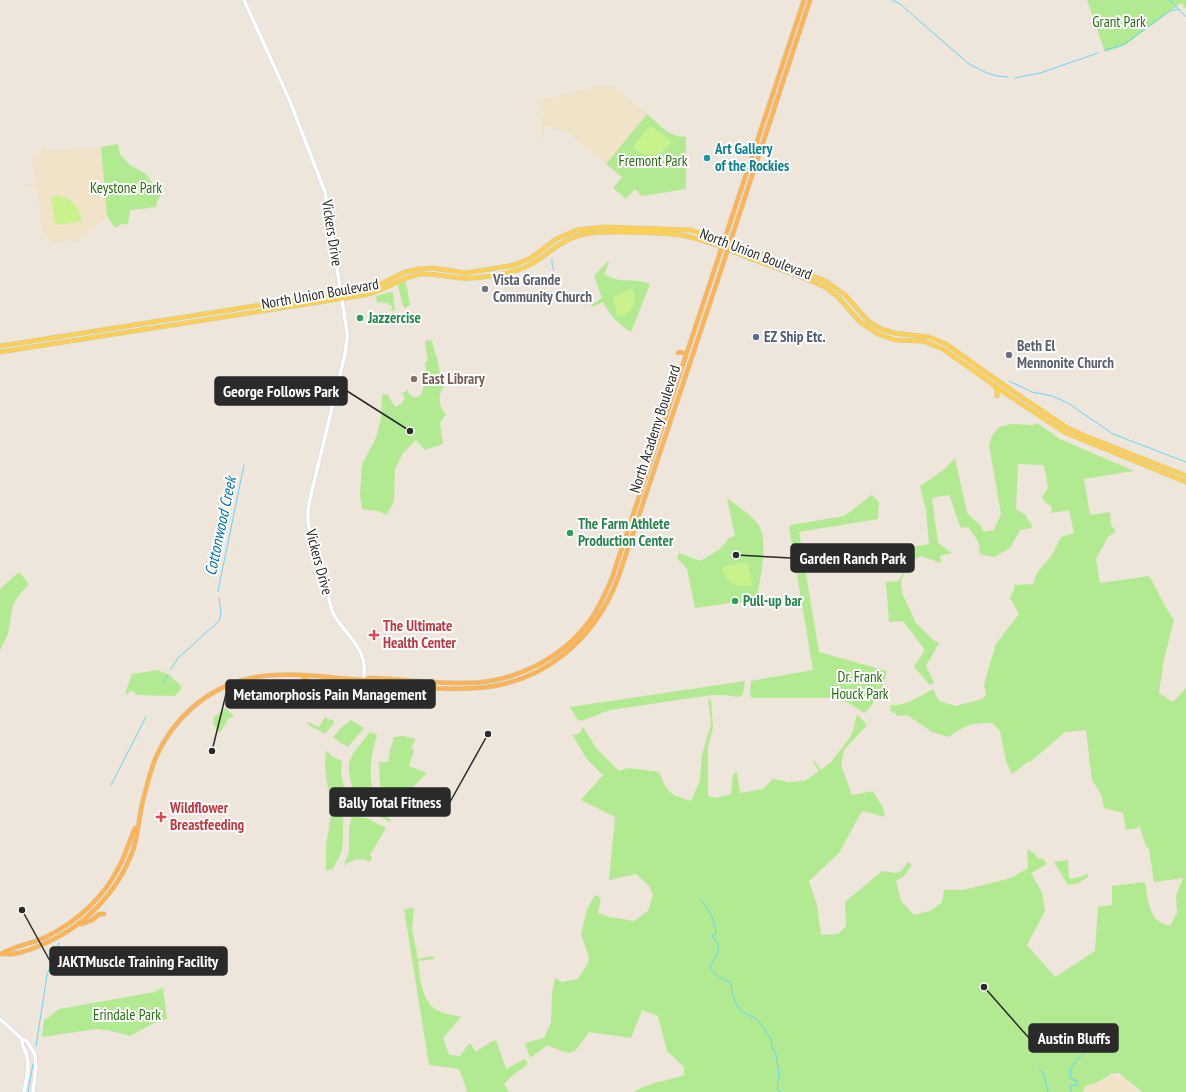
<svg xmlns="http://www.w3.org/2000/svg" width="1186" height="1092" viewBox="0 0 1186 1092" font-family="'PT Sans Narrow',sans-serif">
  <rect width="100%" height="100%" fill="#eee5db"/>
  <!-- education -->
  <path fill="#f1e3c8" d="M 604,85 L 613,87 L 647,114 L 606,164 L 569,133 L 561,130 L 544,126 L 543,139 L 541,139 L 541,118 L 544,114 L 537,103 L 539,101 Z
    M 101,147 L 107,216 L 75,242 L 66,240 L 53,244 L 43,231 L 36,185 L 24,186 L 24,185 L 36,183 L 33,158 L 35,159 L 43,148 L 53,151 Z
    M 1116,1075 L 1127,1079 L 1136,1092 L 1082,1092 L 1085,1086 Z"/>
  <!-- green -->
  <path fill="#b2ea91" d="M 1087,0 L 1186,0 L 1186,9 L 1181,3 L 1125,45 L 1105,52 Z
    M 647,114 C 659,124 669,137 686,137 L 686,189 L 642,196 L 635,189 L 626,199 L 613,188 L 622,177 L 606,164 Z
    M 118,144 L 120,154 L 130,165 L 146,174 L 161,195 L 157,201 L 156,207 L 130,210 L 128,224 L 122,224 L 115,228 L 107,216 L 101,147 Z
    M 607,262 L 609,263 L 604,274 C 621,285 633,277 650,284 L 631,332 C 619,325 609,314 603,302 L 592,307 L 591,305 L 602,298 L 594,276 Z
    M 404,281 L 406,283 L 410,305 L 405,308 L 403,306 L 398,286 L 399,284 Z
    M 390,292 L 393,293 L 395,310 L 391,311 L 390,309 L 392,309 L 392,305 L 389,305 L 387,302 L 383,304 L 383,302 L 377,303 L 376,296 Z
    M 432,340 C 433,348 436,354 438,362 C 440,371 440,379 444,387 C 437,393 439,408 446,414 L 440,423 L 443,444 L 425,450 L 416,440 L 403,453 L 395,469 L 394,502 L 386,515 L 378,511 L 362,509 L 360,495 L 362,464 L 376,438 L 381,419 L 382,395 L 387,394 L 395,407 L 401,404 L 405,399 L 402,393 L 406,392 L 406,390 L 407,390 C 413,403 425,397 423,384 L 428,383 L 425,362 L 428,361 L 425,341 Z
    M 1037,423 L 1060,439 L 1134,471 L 1084,479 L 1090,515 L 1110,512 L 1111,526 L 1114,528 L 1115,532 L 1108,537 L 1096,559 L 1100,583 L 1149,576 C 1158,590 1164,607 1174,620 L 1164,659 L 1159,693 L 1173,702 L 1186,688 L 1186,1092 L 1142,1092 L 1119,1073 L 1111,1074 L 1098,1082 L 1085,1086 L 1083,1092 L 634,1092 C 649,1082 667,1081 684,1075 L 684,1067 L 667,1051 L 658,1016 L 642,1010 L 631,1038 L 589,1032 C 572,1055 576,1058 548,1045 L 530,1058 L 525,1043 L 544,1038 L 551,1023 L 552,993 L 555,978 L 562,982 L 578,979 L 588,963 L 589,957 L 581,935 L 587,909 L 595,895 L 601,898 L 598,913 L 609,917 L 634,921 L 648,911 L 653,895 L 649,886 L 636,874 L 609,880 L 615,817 L 581,800 L 603,775 L 586,758 L 572,734 L 575,735 L 580,733 L 583,727 L 596,748 L 619,771 L 628,768 L 659,772 C 668,793 668,794 691,801 L 700,780 L 702,754 L 711,725 L 708,700 L 711,699 L 713,728 L 708,747 L 708,796 L 716,798 L 731,794 L 733,774 L 737,772 L 740,793 L 763,789 L 773,779 L 789,782 L 805,781 L 819,771 L 813,762 L 814,760 L 821,770 L 832,761 L 850,737 L 853,731 L 857,714 L 867,725 L 844,750 L 841,765 L 852,795 L 873,791 L 883,808 L 885,817 L 862,811 L 839,853 L 809,881 L 817,905 L 821,935 L 838,934 L 846,926 L 845,902 L 882,871 L 895,873 L 900,872 L 908,862 L 912,865 L 904,876 L 896,881 L 901,901 L 914,915 L 930,911 L 942,902 L 944,890 L 963,890 L 1011,878 L 1028,868 L 1027,849 L 1035,854 L 1037,858 L 1043,859 L 1047,864 L 1031,873 L 1042,893 L 1045,911 L 1027,945 L 1055,977 L 1095,951 L 1098,907 L 1112,905 L 1112,886 L 1145,882 C 1149,902 1147,920 1170,926 L 1177,913 L 1176,896 L 1183,878 L 1154,882 L 1149,849 L 1146,846 L 1139,825 L 1138,826 L 1138,828 L 1126,830 L 1123,813 L 1104,808 L 1101,794 L 1092,780 L 1086,730 L 1065,732 L 1030,762 L 1029,761 L 1012,774 L 1006,761 L 1000,731 L 992,723 C 972,723 965,725 949,737 L 932,732 L 907,715 L 897,716 L 896,713 L 891,712 L 890,705 C 906,707 919,696 933,689 L 939,701 L 956,706 L 982,699 L 986,695 L 984,684 L 996,644 L 1019,614 L 1010,598 L 1014,590 L 1014,585 L 1033,584 L 1037,573 L 1052,555 L 1061,537 L 1074,533 L 1069,510 L 1052,513 L 1051,506 L 1045,502 L 1042,497 L 1048,488 L 1044,465 L 1018,464 L 1016,509 L 1026,515 L 1027,519 L 1031,523 L 1032,528 L 1020,530 L 1010,548 L 994,557 L 980,554 L 978,541 L 968,527 L 961,528 L 949,495 L 932,498 L 938,543 L 952,553 L 940,556 L 941,563 L 921,556 L 910,562 L 901,580 L 902,593 L 916,623 L 933,640 L 939,643 L 926,666 L 934,683 L 930,685 L 914,667 L 925,650 L 903,621 L 889,622 L 886,582 L 899,581 L 909,561 L 907,551 L 917,546 L 929,544 L 926,510 L 920,486 L 945,469 L 955,458 L 967,513 L 980,525 L 984,532 L 994,530 L 1001,514 L 989,445 L 993,434 L 999,427 L 1012,424 L 1033,425 Z
    M 872,495 L 879,502 L 878,519 L 799,532 L 819,652 L 887,671 C 883,687 877,702 864,713 L 849,703 L 831,698 L 752,698 L 750,694 L 751,681 L 813,670 L 789,527 L 791,525 L 844,516 Z
    M 727,498 C 738,506 750,514 758,524 C 770,541 759,583 756,603 L 731,603 L 695,608 L 687,569 L 677,558 L 679,553 L 700,561 L 720,549 L 729,538 L 735,536 Z
    M 19,572 L 29,584 L 19,595 L 13,605 L 8,634 L 0,650 L 0,589 Z
    M 157,670 L 170,675 L 172,678 C 176,682 181,682 181,689 L 175,696 L 135,695 L 135,692 L 129,691 L 128,694 L 125,694 L 132,674 Z
    M 745,681 L 743,694 L 739,697 L 723,695 L 712,695 L 610,710 L 581,721 L 577,719 L 570,707 Z
    M 226,708 L 234,716 L 228,719 L 220,733 L 213,724 L 214,717 Z
    M 325,717 L 329,720 L 324,730 L 330,719 L 334,721 L 333,724 L 325,734 L 307,724 L 308,722 L 319,727 Z
    M 351,720 L 364,728 L 348,747 L 341,743 L 333,737 L 341,728 Z
    M 370,732 L 377,735 C 368,762 366,801 391,820 L 390,822 L 369,811 L 353,808 L 353,792 L 349,772 L 349,762 L 354,752 Z
    M 402,736 L 416,739 L 411,748 L 414,750 L 409,766 L 427,773 L 405,795 L 394,813 C 378,799 380,782 379,762 L 388,762 L 390,750 L 394,739 L 391,738 Z
    M 326,751 L 333,757 L 342,761 L 341,772 L 345,793 L 345,810 L 331,811 C 331,791 322,772 326,751 Z
    M 344,814 C 342,826 344,838 342,850 C 340,858 335,862 334,868 L 326,871 L 326,846 L 331,815 Z
    M 352,816 L 367,818 L 386,828 L 370,855 L 372,858 L 370,862 C 359,856 354,860 344,865 L 349,852 L 349,828 Z
    M 1068,860 L 1069,879 L 1084,876 L 1084,875 L 1088,874 L 1088,877 L 1078,883 L 1068,885 L 1054,862 Z
    M 414,908 L 412,929 L 418,959 L 433,956 L 434,959 L 418,961 C 420,977 421,1001 437,1010 C 444,1014 454,1015 461,1017 L 443,1038 L 449,1055 L 460,1056 L 467,1046 L 470,1043 L 475,1052 L 491,1042 L 496,1040 L 506,1069 L 525,1059 L 528,1064 L 512,1076 L 504,1084 L 509,1092 L 466,1092 L 467,1090 L 459,1069 L 429,1065 L 404,909 Z
    M 163,988 L 167,1019 L 154,1023 L 130,1036 L 108,1030 L 96,1029 L 42,1037 L 44,1020 L 48,1018 L 59,1009 L 155,992 L 157,990 Z"/>
  <!-- pitch -->
  <path fill="#caf28c" d="M 649,127 L 652,127 L 672,142 C 661,156 647,161 633,147 Z
    M 57,196 C 71,197 80,207 82,221 L 58,225 L 55,223 L 51,198 Z
    M 632,289 C 639,301 632,315 617,316 L 613,297 L 614,296 Z
    M 745,562 L 748,564 L 752,585 C 736,588 725,583 722,567 Z"/>
  <g fill="none" stroke-linecap="round" stroke-linejoin="round">
    <!-- stream -->
    <path stroke="#63d6fa" stroke-width="1" d="M 892,0 L 900,4 L 969,64 L 987,73 L 997,76 L 1008,77
      M 1170,0 L 1186,17
      M 1105,50 L 1123,45 L 1170,11 L 1179,9
      M 1015,78 L 1040,73 L 1098,53
      M 552,259 L 552,265 L 554,270
      M 1009,381 L 1032,392 L 1052,396 L 1068,403 L 1113,434 L 1186,462
      M 218,591 L 244,465
      M 171,669 L 178,658 L 219,621 L 221,614 L 219,598
      M 163,683 L 168,675
      M 111,785 L 146,717
      M 700,899 C 709,910 715,919 716,934 L 712,935 L 713,938 L 717,942 L 719,950 L 710,966 C 716,978 721,977 731,983 L 732,994 L 737,1005 L 742,1012 L 757,1019 L 771,1039 L 772,1047 L 776,1054 L 779,1074 L 777,1089 L 781,1092
      M 36,1046 L 47,975 L 59,943
      M 1039,1068 L 1044,1075 L 1048,1092
      M 28,1092 L 33,1064
      M 1070,1092 L 1072,1090 L 1069,1086 L 1077,1085 L 1077,1081 L 1069,1078 L 1071,1075 L 1070,1070 L 1077,1059 L 1080,1058 L 1086,1050 L 1090,1049 L 1097,1042"/>
    <defs>
      <path id="secondary" d="M 244,0 L 289,99 L 325,192 L 347,332 L 347,339 L 345,354 L 309,503 C 304,533 317,544 324,571 C 328,585 327,599 333,613 C 341,629 358,641 363,659 C 365,666 364,673 364,680
        M 0,1019 L 22,1039 L 27,1041 L 35,1055 L 36,1067 L 33,1092
        M 22,1039 C 21,1045 26,1051 27,1057 C 30,1068 26,1081 24,1092"/>
      <path id="primary" d="M 0,346 L 369,288 L 383,283 L 405,272 L 419,269 L 433,268 L 466,273 L 514,265 L 531,258 L 556,239 L 577,230 L 603,227 L 691,230 L 769,257 L 827,282 L 845,295 L 868,321 L 881,329 L 894,333 L 929,337 L 946,344 L 1011,390 L 1066,427 L 1083,435 L 1186,476
        M 0,352 L 364,295 C 385,291 401,277 421,274 C 434,273 447,277 460,278 C 477,279 501,275 517,270 C 540,264 554,243 577,236 C 594,231 611,232 628,232 C 647,233 667,232 686,236 C 709,241 732,251 754,260 C 778,269 802,276 825,287 L 838,297 L 860,322 L 878,334 L 895,340 L 923,341 L 943,349 L 1011,397 L 1066,433 L 1186,482
        M 994,385 L 997,390 L 997,396
        M 406,686 C 414,681 424,687 432,681"/>
      <path id="trunk" d="M 678,353 L 680,352 L 686,354
        M 302,676 L 308,682 L 354,685 L 359,689 L 361,698
        M 364,680 L 370,678 C 401,679 431,683 462,683 C 511,684 562,660 591,619 C 600,606 606,592 612,578 L 804,0
        M 82,924 L 92,920 L 99,914 L 104,914
        M 3,953 C 16,945 32,944 46,937 C 78,921 104,897 120,865 C 126,853 130,840 135,828
        M 0,954 C 4,953 8,955 12,954 C 22,953 32,949 41,945 C 83,928 117,894 133,850 C 138,835 139,817 143,800 C 147,786 150,771 156,757 C 173,719 206,689 247,679 C 281,670 329,678 364,680 L 370,683 C 405,685 441,691 476,688 C 544,684 595,639 618,578 L 715,288 L 810,0"/>
    </defs>
    <!-- secondary casing -->
    <use href="#secondary" stroke="#d0d4e5" stroke-width="4.5"/>
    <!-- primary casing -->
    <use href="#primary" stroke="#c8c8c8" stroke-width="5"/>
    <!-- trunk casing -->
    <use href="#trunk" stroke="#c8c8c8" stroke-width="5"/>
    <!-- secondary -->
    <use href="#secondary" stroke="#fff" stroke-width="3.5"/>
    <!-- primary -->
    <use href="#primary" stroke="#fed04f" stroke-width="4"/>
    <!-- trunk -->
    <use href="#trunk" stroke="#feb452" stroke-width="4"/>
  </g>
  <!-- markers -->
  <circle fill="#0f9aa8" stroke="#fff" stroke-width="1.5" cx="707" cy="158" r="4"/>
  <g fill="#6b7280" stroke="#fff" stroke-width="1.5">
    <circle cx="485" cy="289" r="4"/>
    <circle cx="1009" cy="355" r="4"/>
  </g>
  <g fill="#2e9e5b" stroke="#fff" stroke-width="1.5">
    <circle cx="360" cy="318" r="4"/>
    <circle cx="570" cy="533" r="4"/>
    <circle cx="735" cy="601" r="4"/>
  </g>
  <circle fill="#5c6f8a" stroke="#fff" stroke-width="1.5" cx="756" cy="337" r="4"/>
  <circle fill="#8d6e63" stroke="#fff" stroke-width="1.5" cx="414" cy="379" r="4"/>
  <g fill="#e0444e" stroke="#fff" stroke-width="1.5">
    <path d="M372 629h4v4h4v4h-4v4h-4v-4h-4v-4h4z"/>
    <path d="M159 811h4v4h4v4h-4v4h-4v-4h-4v-4h4z"/>
  </g>
  <g text-anchor="middle" stroke-width="4" stroke-linejoin="round" paint-order="stroke">
    <!-- park labels -->
    <g font-size="15" fill="#286e13" stroke="#fff">
      <text x="1119" y="27">Grant Park</text>
      <text x="653" y="166">Fremont Park</text>
      <text x="126" y="193">Keystone Park</text>
      <text x="860" y="682">Dr. Frank<tspan x="860" dy="17">Houck Park</tspan></text>
      <text x="127" y="1020">Erindale Park</text>
    </g>
    <!-- culture labels -->
    <g font-size="15" font-weight="bold" fill="#0d838f" stroke="#fff" text-anchor="start">
      <text x="715" y="154">Art Gallery<tspan x="715" dy="17">of the Rockies</tspan></text>
    </g>
    <!-- street labels -->
    <g font-size="15" fill="#2a2a2a" stroke="#fff">
      <text transform="translate(332 233) rotate(81)" y="5">Vickers Drive</text>
      <text transform="translate(756 254) rotate(21)" y="5">North Union Boulevard</text>
      <text transform="translate(320 294) rotate(-10)" y="5">North Union Boulevard</text>
      <text transform="translate(655 429) rotate(-72)" y="5">North Academy Boulevard</text>
      <text transform="translate(319 562) rotate(75)" y="5">Vickers Drive</text>
    </g>
    <!-- worship labels -->
    <g font-size="15" font-weight="bold" fill="#5b616d" stroke="#fff" text-anchor="start">
      <text x="493" y="285">Vista Grande<tspan x="493" dy="17">Community Church</tspan></text>
      <text x="1017" y="351">Beth El<tspan x="1017" dy="17">Mennonite Church</tspan></text>
    </g>
    <!-- leisure labels -->
    <g font-size="15" font-weight="bold" fill="#27864d" stroke="#fff" text-anchor="start">
      <text x="368" y="323">Jazzercise</text>
      <text x="578" y="529">The Farm Athlete<tspan x="578" dy="17">Production Center</tspan></text>
      <text x="743" y="606">Pull-up bar</text>
    </g>
    <!-- service labels -->
    <g font-size="15" font-weight="bold" fill="#4e5e75" stroke="#fff" text-anchor="start">
      <text x="764" y="342">EZ Ship Etc.</text>
    </g>
    <!-- education labels -->
    <g font-size="15" font-weight="bold" fill="#785e54" stroke="#fff" text-anchor="start">
      <text x="422" y="384">East Library</text>
    </g>
    <!-- health labels -->
    <g font-size="15" font-weight="bold" fill="#be3a42" stroke="#fff" text-anchor="start">
      <text x="383" y="631">The Ultimate<tspan x="383" dy="17">Health Center</tspan></text>
      <text x="170" y="813">Wildflower<tspan x="170" dy="17">Breastfeeding</tspan></text>
    </g>
    <!-- water labels -->
    <g font-size="16" font-style="italic" fill="#0073a8" stroke="#fff">
      <text transform="translate(220 526) rotate(-78)" y="6">Cottonwood Creek</text>
    </g>
  </g>
  <!-- callouts -->
  <path fill="none" stroke="#2a2a2a" stroke-width="1.5" d="M410 431L347 391M736 555L791 558M212 751L226 694M488 734L450 802M22 910L50 961M984 987L1029 1038"/>
  <g fill="#2a2a2a" stroke="#fff" stroke-width="1.5">
    <circle cx="410" cy="431" r="4"/>
    <circle cx="736" cy="555" r="4"/>
    <circle cx="212" cy="751" r="4"/>
    <circle cx="488" cy="734" r="4"/>
    <circle cx="22" cy="910" r="4"/>
    <circle cx="984" cy="987" r="4"/>
  </g>
  <g fill="#2a2a2a" stroke="#2a2a2a" stroke-width="1.5">
    <rect x="215" y="377" width="132" height="28" rx="4"/>
    <rect x="791" y="544" width="123" height="28" rx="4"/>
    <rect x="226" y="680" width="209" height="28" rx="4"/>
    <rect x="330" y="788" width="120" height="28" rx="4"/>
    <rect x="50" y="947" width="177" height="28" rx="4"/>
    <rect x="1029" y="1024" width="89" height="28" rx="4"/>
  </g>
  <g font-size="16" text-anchor="middle" font-weight="bold" fill="#fff">
    <text x="281" y="397">George Follows Park</text>
    <text x="853" y="564">Garden Ranch Park</text>
    <text x="330" y="700">Metamorphosis Pain Management</text>
    <text x="390" y="808">Bally Total Fitness</text>
    <text x="138" y="967">JAKTMuscle Training Facility</text>
    <text x="1074" y="1044">Austin Bluffs</text>
  </g>
</svg>
